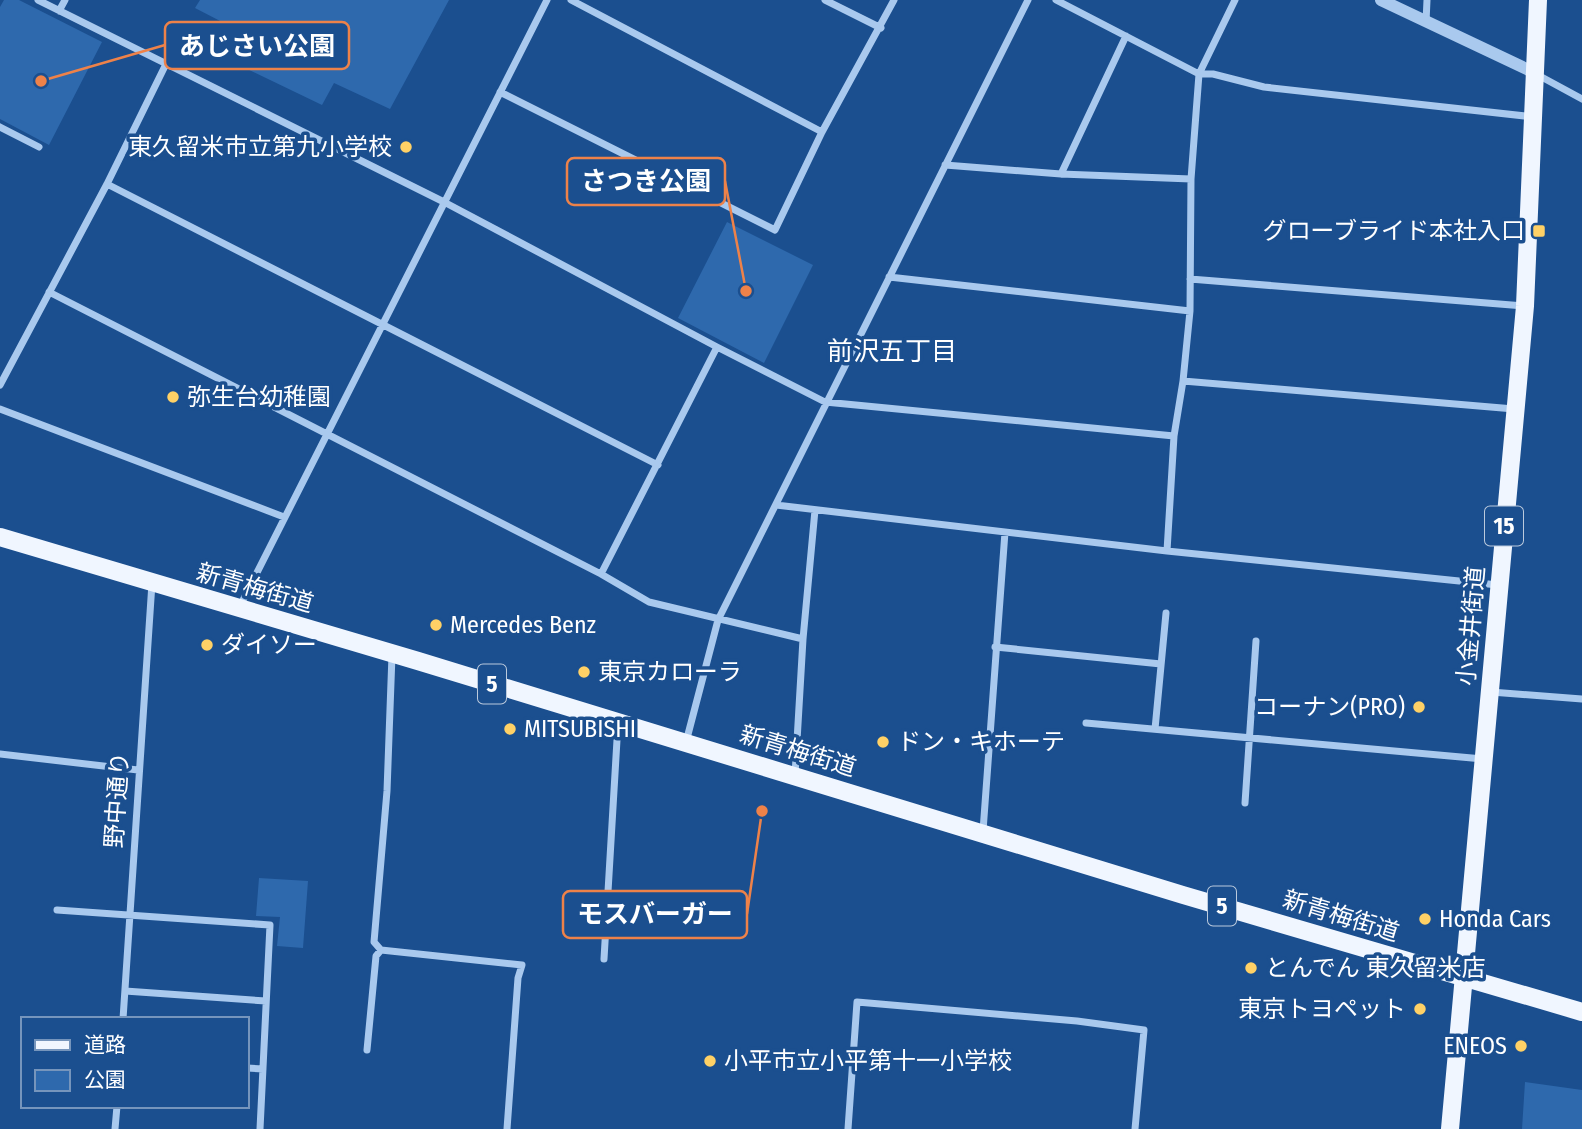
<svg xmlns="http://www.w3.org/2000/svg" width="1582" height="1129" viewBox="0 0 1582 1129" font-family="'Fira Sans Condensed','Noto Sans JP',sans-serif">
  <rect width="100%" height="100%" fill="#1b4f8f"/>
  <!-- green -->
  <path fill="#2e69ad" d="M 4,0 L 19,0 L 102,42 L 49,145 L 0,119 L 0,7 Z
    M 200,0 L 449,0 L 390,109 L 334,83 L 322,105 L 243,67 L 255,39 L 195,8 Z
    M 727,222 L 813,265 L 764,363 L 678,318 Z
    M 259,878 L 308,881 L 303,948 L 277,946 L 280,917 L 256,916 Z
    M 1525,1082 L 1582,1090 L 1582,1129 L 1522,1129 Z"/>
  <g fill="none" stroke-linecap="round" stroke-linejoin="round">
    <!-- minor -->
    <path stroke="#a9c9ee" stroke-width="7" d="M 38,0 L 444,202 L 717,347 L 825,402 L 1174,436
      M 571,0 L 822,132
      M 825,0 L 881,28
      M 1056,0 L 1199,74 L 1213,74 L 1264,87 L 1534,117
      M 59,11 L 65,0
      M 1426,22 L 1427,0
      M 1536,74 L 1582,99
      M 500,92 L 775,230 L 822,132 L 894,0
      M 0,127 L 39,147
      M 945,165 L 1061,174 L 1191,179
      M 1061,174 L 1126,36
      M 107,184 L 658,465
      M 889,277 L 1190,311
      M 1190,279 L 1524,306
      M 49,292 L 601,574 L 649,602 L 803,639
      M 1183,381 L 1514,409
      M 0,385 L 107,184 L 166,64
      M 0,409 L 284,517
      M 776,505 L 1167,551 L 1498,585
      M 1167,551 L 1174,436 L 1183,381 L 1190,311 L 1191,179 L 1199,74 L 1235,0
      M 601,574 L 717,347
      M 239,608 L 547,0
      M 995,647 L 1161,664
      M 392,655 L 387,791 L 374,942 L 381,950 L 522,965 L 518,978 L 507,1129
      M 1491,692 L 1582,699
      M 1086,723 L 1483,759
      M 1155,729 L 1166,613
      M 686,742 L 718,620 L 1028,0
      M 0,754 L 138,770
      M 795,775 L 803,639 L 815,510
      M 1245,803 L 1256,641
      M 983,831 L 1005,532
      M 57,910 L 270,925 L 260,1129
      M 604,959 L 618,723
      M 125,991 L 266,1001
      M 123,1019 L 152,583
      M 367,1050 L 376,956 L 381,950
      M 247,1068 L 263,1069
      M 115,1129 L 117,1106
      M 848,1129 L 857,1002 L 1077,1021 L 1144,1030 L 1135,1129"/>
    <!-- tertiary -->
    <path stroke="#a9c9ee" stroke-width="12" d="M 1381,0 L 1535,73"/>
    <!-- primary -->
    <path stroke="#f0f6ff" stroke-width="18" d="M 0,537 L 418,661 L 1183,895 L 1582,1012
      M 1450,1129 L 1525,306 L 1538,0"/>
  </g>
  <!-- markers -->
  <g fill="#ffd166" stroke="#1b4f8f" stroke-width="2.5">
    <circle cx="406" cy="147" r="7"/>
    <rect x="1532" y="224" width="14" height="14" rx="3.5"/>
    <circle cx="173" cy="397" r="7"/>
    <circle cx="436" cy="625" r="7"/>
    <circle cx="207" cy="645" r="7"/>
    <circle cx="584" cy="672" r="7"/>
    <circle cx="1419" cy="707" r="7"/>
    <circle cx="510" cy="729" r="7"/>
    <circle cx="883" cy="742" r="7"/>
    <circle cx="1425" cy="919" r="7"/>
    <circle cx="1251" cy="968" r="7"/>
    <circle cx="1420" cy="1009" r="7"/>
    <circle cx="1521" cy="1046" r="7"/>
    <circle cx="710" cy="1061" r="7"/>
  </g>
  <g text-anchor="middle" stroke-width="7" stroke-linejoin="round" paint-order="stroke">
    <!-- shield labels -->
    <g fill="#1b4f8f" stroke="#bbcadd" stroke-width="2">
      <rect x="1485" y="506.5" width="38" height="39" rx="5"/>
      <rect x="478" y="664.5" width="28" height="39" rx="5"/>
      <rect x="1208" y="886.5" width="28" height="39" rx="5"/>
    </g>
    <g font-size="23" font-weight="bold" fill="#fff">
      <text x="1504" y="534">15</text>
      <text x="492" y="692">5</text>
      <text x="1222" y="914">5</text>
    </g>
    <!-- poi labels -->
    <g font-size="24" fill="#fff" stroke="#1b4f8f" text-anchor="start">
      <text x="392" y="155" text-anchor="end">東久留米市立第九小学校</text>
      <text x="1525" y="239" text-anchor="end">グローブライド本社入口</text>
      <text x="187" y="405">弥生台幼稚園</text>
      <text x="450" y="633">Mercedes Benz</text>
      <text x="221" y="653">ダイソー</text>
      <text x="598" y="680">東京カローラ</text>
      <text x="1405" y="715" text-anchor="end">コーナン(PRO)</text>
      <text x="524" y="737">MITSUBISHI</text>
      <text x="897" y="750">ドン・キホーテ</text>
      <text x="1439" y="927">Honda Cars</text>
      <text x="1265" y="976">とんでん 東久留米店</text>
      <text x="1406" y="1017" text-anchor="end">東京トヨペット</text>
      <text x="1507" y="1054" text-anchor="end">ENEOS</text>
      <text x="724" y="1069">小平市立小平第十一小学校</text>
    </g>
    <!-- street labels -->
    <g font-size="24" fill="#fff" stroke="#1b4f8f">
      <text transform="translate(255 588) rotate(16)" y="8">新青梅街道</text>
      <text transform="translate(1471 626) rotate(-85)" y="8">小金井街道</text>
      <text transform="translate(798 751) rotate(17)" y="8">新青梅街道</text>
      <text transform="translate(117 800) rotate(-86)" y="8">野中通り</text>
      <text transform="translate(1341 916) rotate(17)" y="8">新青梅街道</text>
    </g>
    <!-- neighbourhood labels -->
    <g font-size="26" fill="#fff" stroke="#1b4f8f">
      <text x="892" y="360">前沢五丁目</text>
    </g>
  </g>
  <!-- callouts -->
  <path fill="none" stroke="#ee8249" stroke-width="2.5" d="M41 81L165 45M746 291L725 181M762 811L747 914"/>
  <g fill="#ee8249" stroke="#1b4f8f" stroke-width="2.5">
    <circle cx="41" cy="81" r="7"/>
    <circle cx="746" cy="291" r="7"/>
    <circle cx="762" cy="811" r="7"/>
  </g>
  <g fill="#1b4f8f" stroke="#ee8249" stroke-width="2.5">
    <rect x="165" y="22" width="184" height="47" rx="7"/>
    <rect x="567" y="158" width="158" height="47" rx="7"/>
    <rect x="563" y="891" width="184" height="47" rx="7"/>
  </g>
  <g font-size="26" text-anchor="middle" font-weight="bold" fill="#fff">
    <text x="257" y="55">あじさい公園</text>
    <text x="646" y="190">さつき公園</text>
    <text x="655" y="923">モスバーガー</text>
  </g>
  <!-- legend -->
  <rect x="21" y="1017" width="228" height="91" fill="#1b4f8f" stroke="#7695bc" stroke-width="2"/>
  <rect x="35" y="1040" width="35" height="10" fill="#f0f6ff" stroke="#7695bc" stroke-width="2"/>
  <text x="84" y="1052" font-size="21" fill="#ffffff">道路</text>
  <rect x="35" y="1070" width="35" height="21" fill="#2e69ad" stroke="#7695bc" stroke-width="2"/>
  <text x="84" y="1087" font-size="21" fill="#ffffff">公園</text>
</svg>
